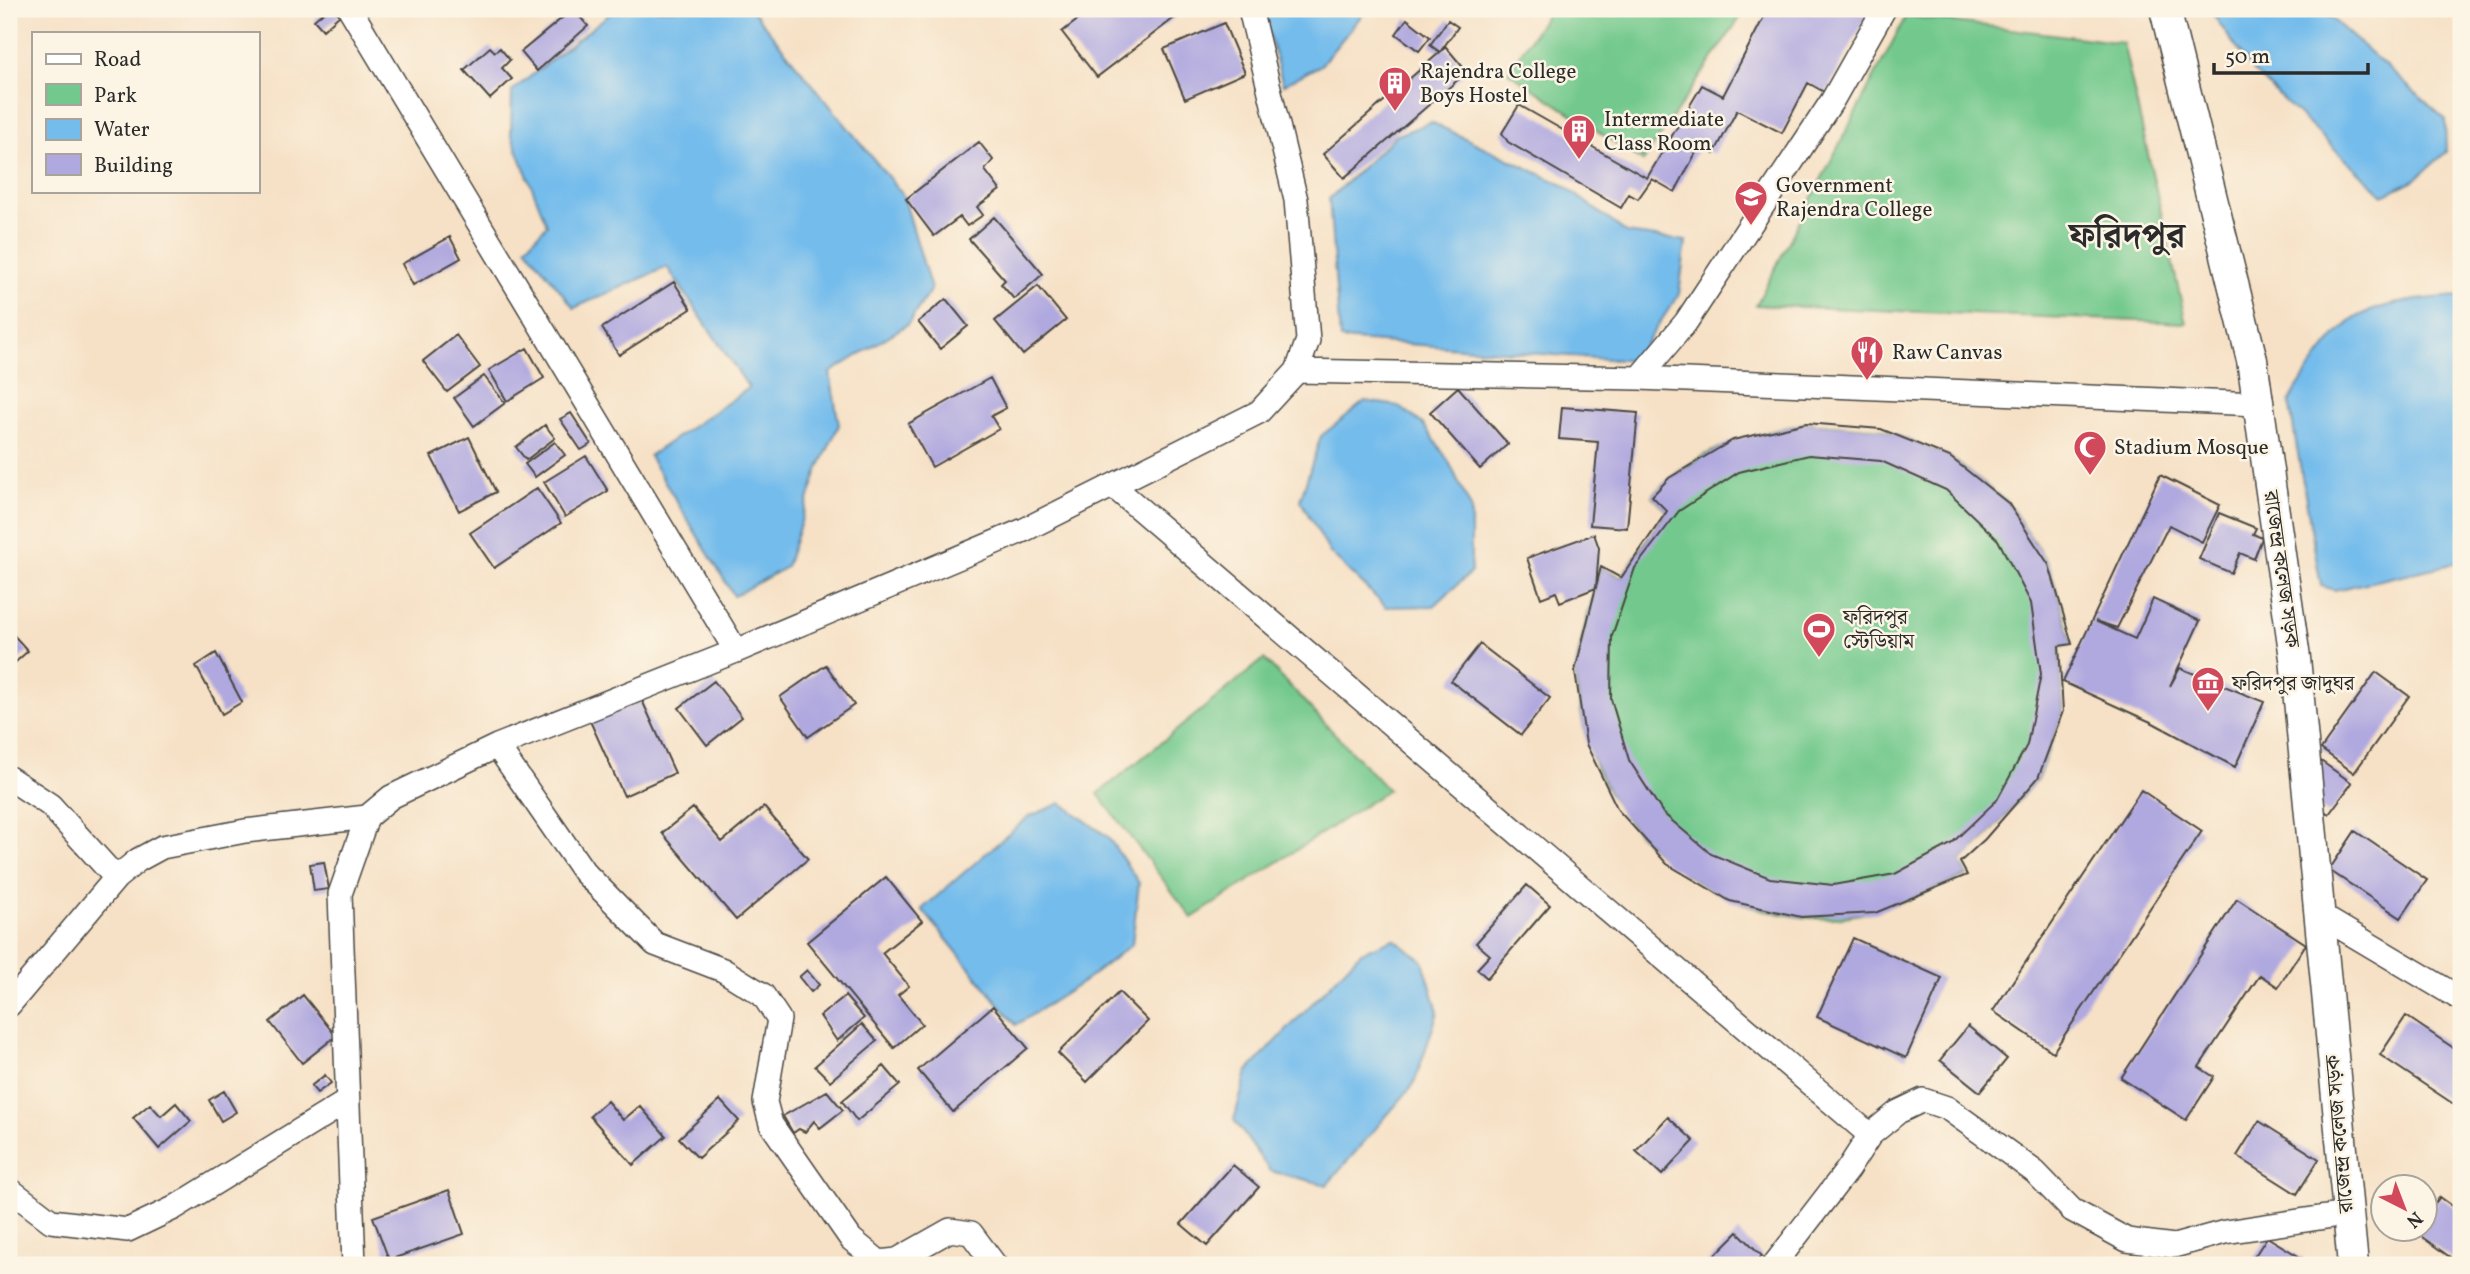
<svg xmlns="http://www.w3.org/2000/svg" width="2470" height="1274" viewBox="0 0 2470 1274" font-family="Vollkorn,'Noto Serif Bengali',serif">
  <rect width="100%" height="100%" fill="#fcf5e5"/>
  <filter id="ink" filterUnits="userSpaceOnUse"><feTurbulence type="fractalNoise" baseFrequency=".0143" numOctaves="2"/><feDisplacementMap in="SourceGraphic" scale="14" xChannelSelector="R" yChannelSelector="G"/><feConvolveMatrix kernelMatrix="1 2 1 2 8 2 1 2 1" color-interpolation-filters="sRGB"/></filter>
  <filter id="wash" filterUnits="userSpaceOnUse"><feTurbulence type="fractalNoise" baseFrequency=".00686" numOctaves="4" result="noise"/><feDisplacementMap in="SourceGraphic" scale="28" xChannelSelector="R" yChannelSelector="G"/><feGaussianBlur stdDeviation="1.57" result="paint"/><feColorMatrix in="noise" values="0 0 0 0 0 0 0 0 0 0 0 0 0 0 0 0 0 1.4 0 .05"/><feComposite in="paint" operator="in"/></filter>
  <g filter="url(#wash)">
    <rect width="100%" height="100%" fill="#f6e1c6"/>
    <!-- green -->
    <path fill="#73c98d" stroke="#4f7a5c" stroke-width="2" d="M 1550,9 L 1746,9 L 1643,161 L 1508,72 Z
      M 1906,16 L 2123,43 L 2186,323 L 1756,305 Z
      M 1806,423 L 1881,429 L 1950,457 L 2008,503 L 2049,565 L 2072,644 L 2059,646 L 2063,711 L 2038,778 L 1985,839 L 1960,862 L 1967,875 C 1914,897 1860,925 1800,917 C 1690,903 1598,823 1581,712 C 1580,699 1574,683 1576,670 C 1580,636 1593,600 1601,567 L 1621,577 L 1667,511 L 1652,496 C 1696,448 1746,437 1806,423 Z
      M 1264,659 L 1388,790 L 1192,918 L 1098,794 Z"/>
    <!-- water -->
    <path fill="#73bcec" stroke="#4f748c" stroke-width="2" d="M 616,9 L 751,9 L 903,195 L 931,289 L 908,324 L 830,373 L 839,425 L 818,470 L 786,567 L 734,596 L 649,456 L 749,388 L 667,267 L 574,308 L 526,247 L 547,225 L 511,134 L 512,91 Z
      M 1262,9 L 1367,9 L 1321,65 L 1283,85 Z
      M 2215,9 L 2321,9 L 2445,119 L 2446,152 L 2416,179 L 2383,195 L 2253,71 L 2214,16 Z
      M 1431,122 L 1563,185 L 1627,233 L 1686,241 L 1679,294 L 1634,361 L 1340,339 L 1329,199 L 1395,136 Z
      M 2461,296 L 2461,562 L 2335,590 L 2321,586 L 2289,402 C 2302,379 2337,326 2361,315 C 2391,301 2429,298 2461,296 Z
      M 1365,401 L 1398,406 L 1423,424 L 1448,460 L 1471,508 L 1471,572 L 1434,606 L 1386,607 L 1330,553 L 1300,500 L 1321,436 Z
      M 1061,803 L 1108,837 L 1139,883 L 1132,944 L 1086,980 L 1016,1025 L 922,909 L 1028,817 Z
      M 1394,939 L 1423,961 L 1438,1012 L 1414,1084 L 1327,1185 L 1270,1171 L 1234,1120 L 1247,1072 L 1361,952 Z"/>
    <g id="blocks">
      <!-- building -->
      <path fill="#b0a9df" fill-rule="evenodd" d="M 327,9 L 334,9 L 340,15 L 323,30 L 314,20 Z
        M 573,9 L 588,26 L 537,71 L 521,52 Z
        M 1092,9 L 1186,9 L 1097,77 L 1062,32 Z
        M 1768,9 L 1870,9 L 1826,93 L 1808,83 L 1782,133 L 1737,110 L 1714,154 L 1699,147 L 1675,192 L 1652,179 L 1638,199 L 1629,194 L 1621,208 L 1508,142 L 1502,133 L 1519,105 L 1647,178 L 1702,85 L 1723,96 Z
        M 1407,19 L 1430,37 L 1419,51 L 1396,34 Z
        M 1448,20 L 1458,27 L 1440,52 L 1430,45 Z
        M 1224,23 L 1245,73 L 1185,99 L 1164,49 Z
        M 490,47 L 495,52 L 500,48 L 510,60 L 502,68 L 512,79 L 490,99 L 464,70 Z
        M 1446,47 L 1467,72 L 1344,178 L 1323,154 Z
        M 979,142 L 993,160 L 985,170 L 1000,190 L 977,207 L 983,215 L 967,226 L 960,217 L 934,236 L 906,199 Z
        M 994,217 L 1043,274 L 1014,299 L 1001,284 L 1005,280 L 969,239 Z
        M 450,237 L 461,258 L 413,285 L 402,264 Z
        M 674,282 L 691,309 L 619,355 L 602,328 Z
        M 1038,286 L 1066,320 L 1023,355 L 995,321 Z
        M 946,299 L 968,326 L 940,349 L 918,322 Z
        M 456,335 L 480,367 L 447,392 L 423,361 Z
        M 527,348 L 544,378 L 507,401 L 489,370 Z
        M 484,376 L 505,403 L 474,426 L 454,398 Z
        M 990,378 L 1006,408 L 991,416 L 999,429 L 932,467 L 908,424 Z
        M 1458,387 L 1508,444 L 1480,469 L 1430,412 Z
        M 1562,407 L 1638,413 L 1627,528 L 1590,525 L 1598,442 L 1559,439 Z
        M 571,413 L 591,444 L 581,450 L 560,419 Z
        M 1806,423 L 1881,429 L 1950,457 L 2008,503 L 2049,565 L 2072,644 L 2059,646 L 2063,711 L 2038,778 L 1985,839 L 1960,862 L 1967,875 L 1875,913 L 1801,917 L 1730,901 L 1667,864 L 1618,810 L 1586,744 L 1575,671 L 1601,567 L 1621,578 L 1667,511 L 1652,496 L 1669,478 L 1733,440 ZM 1809,455 L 1881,461 L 1946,490 L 1998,540 L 2031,603 L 2041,674 L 2027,745 L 1997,800 L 1951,844 L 1895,874 L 1833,885 L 1770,878 L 1711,854 L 1663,813 L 1629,760 L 1611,699 L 1612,636 L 1635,568 L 1679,511 L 1739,472 Z
        M 545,425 L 555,438 L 526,460 L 516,447 Z
        M 469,437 L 496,492 L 459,511 L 431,456 Z
        M 555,442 L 565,455 L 535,477 L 525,464 Z
        M 586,456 L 608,491 L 565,517 L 544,482 Z
        M 2160,475 L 2220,505 L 2202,542 L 2169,525 L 2117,628 L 2095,621 L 2135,639 L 2153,599 L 2200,621 L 2170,686 L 2180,668 L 2264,702 L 2235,767 L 2153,723 L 2063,682 Z
        M 537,488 L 561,523 L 494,568 L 470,533 Z
        M 2219,513 L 2256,528 L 2253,534 L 2262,538 L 2254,559 L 2240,553 L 2231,573 L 2199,559 Z
        M 1594,534 L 1599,548 L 1596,588 L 1560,602 L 1556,592 L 1541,598 L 1527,558 Z
        M 9,630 L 28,651 L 9,668 Z
        M 1480,644 L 1550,698 L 1521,735 L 1451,681 Z
        M 216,653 L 242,702 L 222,714 L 196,666 Z
        M 826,665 L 854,705 L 808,737 L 780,697 Z
        M 2376,672 L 2409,696 L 2354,773 L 2321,749 Z
        M 714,681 L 742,717 L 707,745 L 679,708 Z
        M 641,698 L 675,773 L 624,796 L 590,721 Z
        M 2318,759 L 2352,783 L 2329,814 L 2318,807 Z
        M 2141,790 L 2202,831 L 2053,1052 L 1993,1011 Z
        M 764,807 L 808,859 L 736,920 L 662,833 L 693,808 L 722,842 Z
        M 2355,831 L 2427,880 L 2401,918 L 2329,870 Z
        M 324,862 L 329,889 L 314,891 L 310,864 Z
        M 886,877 L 922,921 L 882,953 L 909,986 L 898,995 L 922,1024 L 894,1048 L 807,942 Z
        M 1527,885 L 1550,905 L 1487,978 L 1477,969 L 1490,955 L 1476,943 Z
        M 2237,899 L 2306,944 L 2278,987 L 2260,975 L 2199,1067 L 2214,1077 L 2186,1120 L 2121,1078 Z
        M 1853,938 L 1942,978 L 1906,1058 L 1817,1017 Z
        M 807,970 L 819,985 L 811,992 L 799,977 Z
        M 1119,992 L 1148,1021 L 1087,1082 L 1058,1053 Z
        M 303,995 L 336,1036 L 302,1063 L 270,1022 Z
        M 845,996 L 864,1018 L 837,1041 L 820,1016 Z
        M 993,1006 L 1028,1048 L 953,1112 L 918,1070 Z
        M 2406,1016 L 2461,1053 L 2461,1109 L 2380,1055 Z
        M 862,1024 L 877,1041 L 830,1081 L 815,1066 Z
        M 1968,1026 L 2007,1059 L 1980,1092 L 1940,1060 Z
        M 884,1066 L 900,1085 L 857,1121 L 842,1101 Z
        M 325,1075 L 331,1083 L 317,1093 L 311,1086 Z
        M 224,1091 L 236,1112 L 221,1121 L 209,1100 Z
        M 827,1091 L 843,1110 L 820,1128 L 814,1121 L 805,1132 L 799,1129 L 793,1133 L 783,1116 Z
        M 720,1100 L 739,1121 L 698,1158 L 679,1138 Z
        M 607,1101 L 623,1120 L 640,1106 L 666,1136 L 633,1165 L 590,1116 Z
        M 176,1103 L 191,1121 L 159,1149 L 133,1118 L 150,1104 L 161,1116 Z
        M 1668,1117 L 1694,1141 L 1662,1175 L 1636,1151 Z
        M 2259,1121 L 2319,1159 L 2297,1194 L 2237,1156 Z
        M 1233,1165 L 1259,1187 L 1207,1246 L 1181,1224 Z
        M 449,1190 L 464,1234 L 389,1260 L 373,1217 Z
        M 2440,1197 L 2461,1212 L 2461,1265 L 2415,1232 L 2424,1228 L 2424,1218 Z
        M 1738,1232 L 1762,1256 L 1753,1265 L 1705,1265 Z
        M 2267,1237 L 2313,1265 L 2249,1265 Z"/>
    </g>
  </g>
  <g filter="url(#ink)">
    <use href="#blocks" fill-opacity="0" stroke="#494642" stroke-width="2"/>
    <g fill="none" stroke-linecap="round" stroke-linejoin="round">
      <defs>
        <path id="minor" d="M 350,9 L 736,651
          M 1297,371 L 1639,378 L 2258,404
          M 1639,378 L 1686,322 L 1832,101 L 1884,9
          M 1113,486 L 1870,1135
          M 497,746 L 584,872 L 655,944 L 723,970 L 763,995 L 779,1019 L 765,1102 L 771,1124 L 851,1239 L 879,1262 L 897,1260 L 950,1230 L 971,1233 L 995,1265
          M 9,778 L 50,805 L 116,878
          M 2318,914 L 2461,999
          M 9,1005 L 116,878 L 138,860 L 162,847 L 245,831 L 367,817
          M 9,1189 L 51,1221 L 128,1230 L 174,1208 L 346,1102
          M 354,1265 L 340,894 L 367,817 L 391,797 L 497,746 L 736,651 L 1024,530 L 1259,412 L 1297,371 L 1308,340 L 1296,200 L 1250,9
          M 1774,1265 L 1848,1169 L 1870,1135 L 1898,1112 L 1923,1100 L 1947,1108 L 1983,1134 L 2035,1172 L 2072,1210 L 2127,1240 L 2174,1246 L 2225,1232 L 2346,1214"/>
        <path id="tertiary" d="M 2165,9 L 2252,360 L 2295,658 L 2353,1265"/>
      </defs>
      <!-- minor casing -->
      <use href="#minor" stroke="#494642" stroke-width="26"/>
      <!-- tertiary casing -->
      <use href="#tertiary" stroke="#494642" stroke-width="33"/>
      <!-- minor -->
      <use href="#minor" stroke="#fff" stroke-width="23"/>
      <!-- tertiary -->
      <use href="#tertiary" stroke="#fff" stroke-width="30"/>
    </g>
  </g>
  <!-- icons -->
  <defs>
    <symbol id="building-pin" viewBox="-11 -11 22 30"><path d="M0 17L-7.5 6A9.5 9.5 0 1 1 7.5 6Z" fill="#d1495b" stroke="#fcf5e5"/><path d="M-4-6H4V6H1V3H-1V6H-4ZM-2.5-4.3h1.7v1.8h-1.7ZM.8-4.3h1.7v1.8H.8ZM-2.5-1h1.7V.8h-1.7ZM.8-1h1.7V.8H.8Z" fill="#fff"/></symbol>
    <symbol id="university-pin" viewBox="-11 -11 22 30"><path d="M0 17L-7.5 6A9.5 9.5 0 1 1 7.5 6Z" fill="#d1495b" stroke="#fcf5e5"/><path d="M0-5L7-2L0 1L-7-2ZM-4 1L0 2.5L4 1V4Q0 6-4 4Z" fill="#fff"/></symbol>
    <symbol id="restaurant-pin" viewBox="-11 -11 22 30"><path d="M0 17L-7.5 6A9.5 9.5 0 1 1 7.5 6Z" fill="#d1495b" stroke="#fcf5e5"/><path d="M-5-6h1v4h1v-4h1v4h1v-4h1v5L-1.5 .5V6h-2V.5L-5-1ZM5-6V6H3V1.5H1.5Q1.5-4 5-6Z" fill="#fff"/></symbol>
    <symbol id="mosque-pin" viewBox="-11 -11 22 30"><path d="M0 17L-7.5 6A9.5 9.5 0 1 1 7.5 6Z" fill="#d1495b" stroke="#fcf5e5"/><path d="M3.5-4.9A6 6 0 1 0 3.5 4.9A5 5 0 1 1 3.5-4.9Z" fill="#fff"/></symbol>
    <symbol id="stadium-pin" viewBox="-11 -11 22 30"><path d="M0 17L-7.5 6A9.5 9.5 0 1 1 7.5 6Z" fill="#d1495b" stroke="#fcf5e5"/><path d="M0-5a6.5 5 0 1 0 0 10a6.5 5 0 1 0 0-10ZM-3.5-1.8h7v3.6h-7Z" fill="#fff"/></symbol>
    <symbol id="museum-pin" viewBox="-11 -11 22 30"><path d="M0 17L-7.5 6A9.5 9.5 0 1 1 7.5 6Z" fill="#d1495b" stroke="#fcf5e5"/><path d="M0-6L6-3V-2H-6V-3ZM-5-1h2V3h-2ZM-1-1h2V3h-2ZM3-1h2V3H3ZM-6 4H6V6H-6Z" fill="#fff"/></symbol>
  </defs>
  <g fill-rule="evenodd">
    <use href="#building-pin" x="1376" y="64" width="38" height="52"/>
    <use href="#building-pin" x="1560" y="112" width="38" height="52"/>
    <use href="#university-pin" x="1732" y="178" width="38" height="52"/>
    <use href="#restaurant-pin" x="1848" y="333" width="38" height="52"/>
    <use href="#mosque-pin" x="2071" y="428" width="38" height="52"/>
    <use href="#stadium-pin" x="1800" y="610" width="38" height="52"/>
    <use href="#museum-pin" x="2189" y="664" width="38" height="52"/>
  </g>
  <g text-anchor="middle" stroke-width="5" stroke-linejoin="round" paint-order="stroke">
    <!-- poi labels -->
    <g font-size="21" fill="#2b2b2b" stroke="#fcf5e5" text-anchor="start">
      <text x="1420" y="78">Rajendra College<tspan x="1420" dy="24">Boys Hostel</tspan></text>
      <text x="1604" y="126">Intermediate<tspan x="1604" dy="24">Class Room</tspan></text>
      <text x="1776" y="192">Government<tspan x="1776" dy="24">Rajendra College</tspan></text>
      <text x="1892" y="359">Raw Canvas</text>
      <text x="2114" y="454">Stadium Mosque</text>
      <text x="1843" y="624">ফরিদপুর<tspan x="1843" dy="24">স্টেডিয়াম</tspan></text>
      <text x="2232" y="690">ফরিদপুর জাদুঘর</text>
    </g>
    <!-- street labels -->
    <g font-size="21" fill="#2b2b2b" stroke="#fcf5e5">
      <text transform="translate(2282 569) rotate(82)" y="7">রাজেন্দ্র কলেজ সড়ক</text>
      <text transform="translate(2339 1134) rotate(-95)" y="7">রাজেন্দ্র কলেজ সড়ক</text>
    </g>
    <!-- town labels -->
    <g font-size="35" font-weight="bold" fill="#2b2b2b" stroke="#fcf5e5">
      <text x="2127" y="247">ফরিদপুর</text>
    </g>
  </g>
  <!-- margin -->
  <rect width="2470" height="1274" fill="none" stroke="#fcf5e5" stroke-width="35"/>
  <!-- legend -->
  <rect x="32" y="32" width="228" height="161" fill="#fcf5e5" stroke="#a8a49b" stroke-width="2"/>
  <rect x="46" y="54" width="35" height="10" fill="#ffffff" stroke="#a8a49b" stroke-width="2"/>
  <text x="94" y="66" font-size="21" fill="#2b2b2b">Road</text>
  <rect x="46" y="84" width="35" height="21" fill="#73c98d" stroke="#a8a49b" stroke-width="2"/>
  <text x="94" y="102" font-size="21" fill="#2b2b2b">Park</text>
  <rect x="46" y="119" width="35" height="21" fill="#73bcec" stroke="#a8a49b" stroke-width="2"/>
  <text x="94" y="136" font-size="21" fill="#2b2b2b">Water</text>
  <rect x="46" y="154" width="35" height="21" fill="#b0a9df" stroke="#a8a49b" stroke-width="2"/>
  <text x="94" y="172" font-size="21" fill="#2b2b2b">Building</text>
  <!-- north arrow -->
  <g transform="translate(2404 1208) rotate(138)"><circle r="33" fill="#fcf5e5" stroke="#a8a49b" stroke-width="2"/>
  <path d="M0-5L12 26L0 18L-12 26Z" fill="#d1495b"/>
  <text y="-10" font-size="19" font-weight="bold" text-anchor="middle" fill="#2b2b2b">N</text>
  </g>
  <!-- scale -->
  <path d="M2214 63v10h154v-10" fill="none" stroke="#2b2b2b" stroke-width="3.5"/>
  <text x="2225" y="63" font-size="21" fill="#2b2b2b" stroke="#fcf5e5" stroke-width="5" paint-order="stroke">50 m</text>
</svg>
